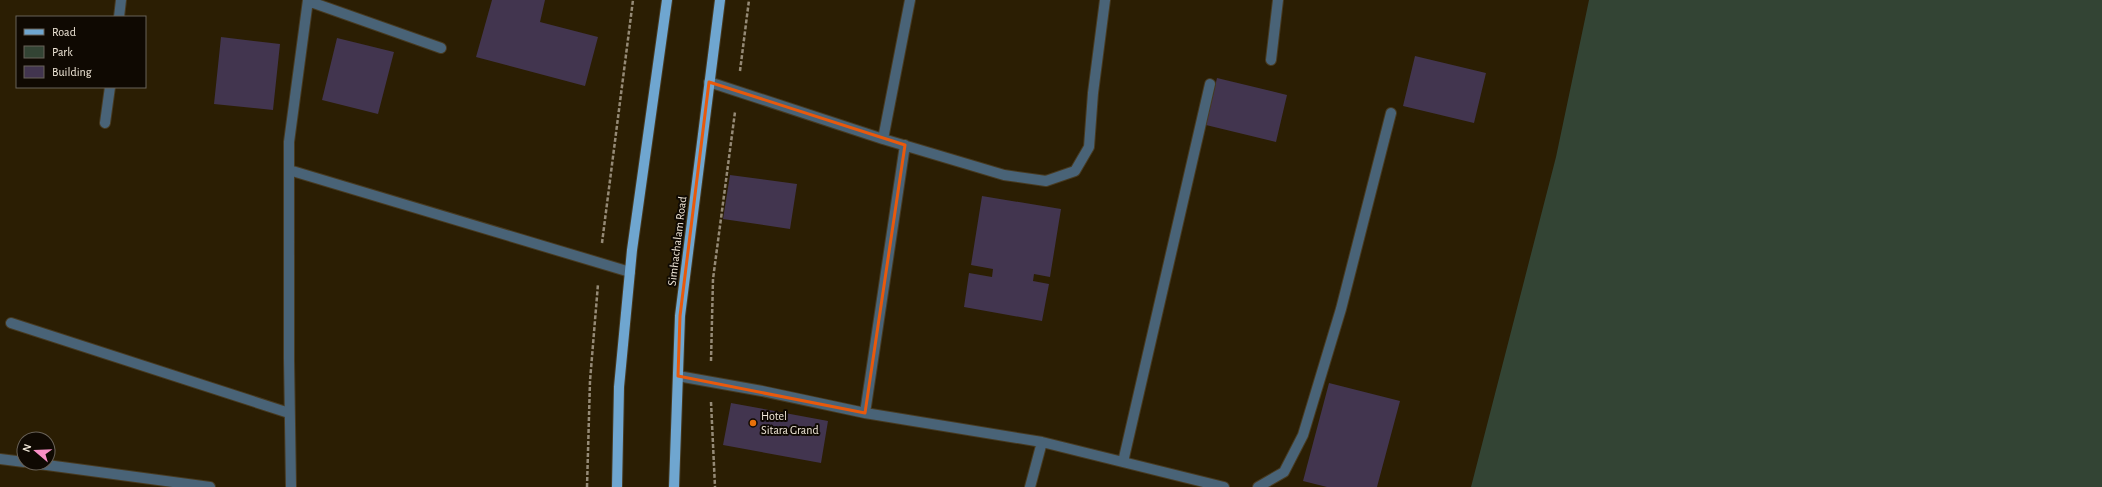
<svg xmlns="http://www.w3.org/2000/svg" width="2102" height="487" viewBox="0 0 2102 487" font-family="'Alegreya Sans',sans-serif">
  <rect width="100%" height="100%" fill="#2b1e03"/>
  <!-- green -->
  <path fill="#334434" d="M 1589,0 L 2102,0 L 2102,487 L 1471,487 L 1556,157 Z"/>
  <!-- building -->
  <path fill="#42354f" d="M 492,0 L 545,0 L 540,22 L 598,37 L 585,86 L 476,57 Z
    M 221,37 L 280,44 L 273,110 L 214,104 Z
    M 337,38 L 394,52 L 378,114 L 322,100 Z
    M 1415,56 L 1486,73 L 1474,123 L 1403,106 Z
    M 1217,78 L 1287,95 L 1276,142 L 1206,125 Z
    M 730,175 L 797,184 L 790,229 L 723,219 Z
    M 982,196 L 1061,209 L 1050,277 L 1034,274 L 1033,281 L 1049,284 L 1042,321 L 964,307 L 969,273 L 992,277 L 993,269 L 971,265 Z
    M 1329,383 L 1400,401 L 1377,487 L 1327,487 L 1303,481 Z
    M 731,403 L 828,421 L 821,463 L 723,445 Z"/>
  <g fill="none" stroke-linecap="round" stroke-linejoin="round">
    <defs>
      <path id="street" d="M 308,1 L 441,48
        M 119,17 L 121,0
        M 1271,60 L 1278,0
        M 709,82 L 883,139 L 1004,175 L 1046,181 L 1075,171 L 1089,147 L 1093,93 L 1105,0
        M 105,123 L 110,87
        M 883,139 L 910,0
        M 289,170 L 630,272
        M 11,323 L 289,413
        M 678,376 L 762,391 L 865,413 L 1042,442 L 1224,487
        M 865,413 L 905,145
        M 0,459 L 24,462
        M 1123,462 L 1210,84
        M 32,463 L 210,487
        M 291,487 L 289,359 L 289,142 L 308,0
        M 1030,487 L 1042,442
        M 1258,487 L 1284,472 L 1303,435 L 1341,309 L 1391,113"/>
      <path id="primary" d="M 617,487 L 619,387 L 632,250 L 667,0
        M 674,487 L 680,316 L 720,0"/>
    </defs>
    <!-- street casing -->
    <use href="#street" stroke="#473a21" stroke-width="12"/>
    <!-- primary casing -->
    <use href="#primary" stroke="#473a21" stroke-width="12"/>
    <!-- path -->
    <path stroke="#958a76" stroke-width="2.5" stroke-dasharray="4 2" stroke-linecap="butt" d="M 740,71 L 749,0
      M 602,243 L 633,0
      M 711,361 L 713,279 L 735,112
      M 711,402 L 715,487
      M 587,487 L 590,381 L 598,284"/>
    <!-- street -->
    <use href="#street" stroke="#496377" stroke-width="10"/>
    <!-- primary -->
    <use href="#primary" stroke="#6fa6d0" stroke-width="10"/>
  </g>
  <!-- marked area -->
  <path fill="none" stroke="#e8590c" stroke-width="3" stroke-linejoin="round" d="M 709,82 L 905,145 L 865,413 L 678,376 L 680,316 Z"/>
  <!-- markers -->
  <circle fill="#e8710a" stroke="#0f0902" stroke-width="1.5" cx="753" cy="423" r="4"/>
  <g text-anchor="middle" stroke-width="4" stroke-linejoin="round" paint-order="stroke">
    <!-- street labels -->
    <g font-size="12" fill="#f1e8d9" stroke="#0f0902">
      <text transform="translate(677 241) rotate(-83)" y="4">Simhachalam Road</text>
    </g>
    <!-- poi labels -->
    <g font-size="12" fill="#f1e8d9" stroke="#0f0902" text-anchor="start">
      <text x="761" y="420">Hotel<tspan x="761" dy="14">Sitara Grand</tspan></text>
    </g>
  </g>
  <!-- legend -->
  <rect x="16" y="16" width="130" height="72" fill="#0f0902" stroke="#696258"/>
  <rect x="24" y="29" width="20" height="6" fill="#6fa6d0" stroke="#696258"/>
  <text x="52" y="36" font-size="12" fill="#f1e8d9">Road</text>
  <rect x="24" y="46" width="20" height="12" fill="#334434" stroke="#696258"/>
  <text x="52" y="56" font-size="12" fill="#f1e8d9">Park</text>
  <rect x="24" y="66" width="20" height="12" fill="#42354f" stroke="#696258"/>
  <text x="52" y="76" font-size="12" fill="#f1e8d9">Building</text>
  <!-- north arrow -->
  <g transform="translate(36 451) rotate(289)"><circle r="19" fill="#0f0902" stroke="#696258"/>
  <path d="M0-3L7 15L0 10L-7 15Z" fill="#fa8fc6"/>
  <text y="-6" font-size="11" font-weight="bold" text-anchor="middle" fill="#f1e8d9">N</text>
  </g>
</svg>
